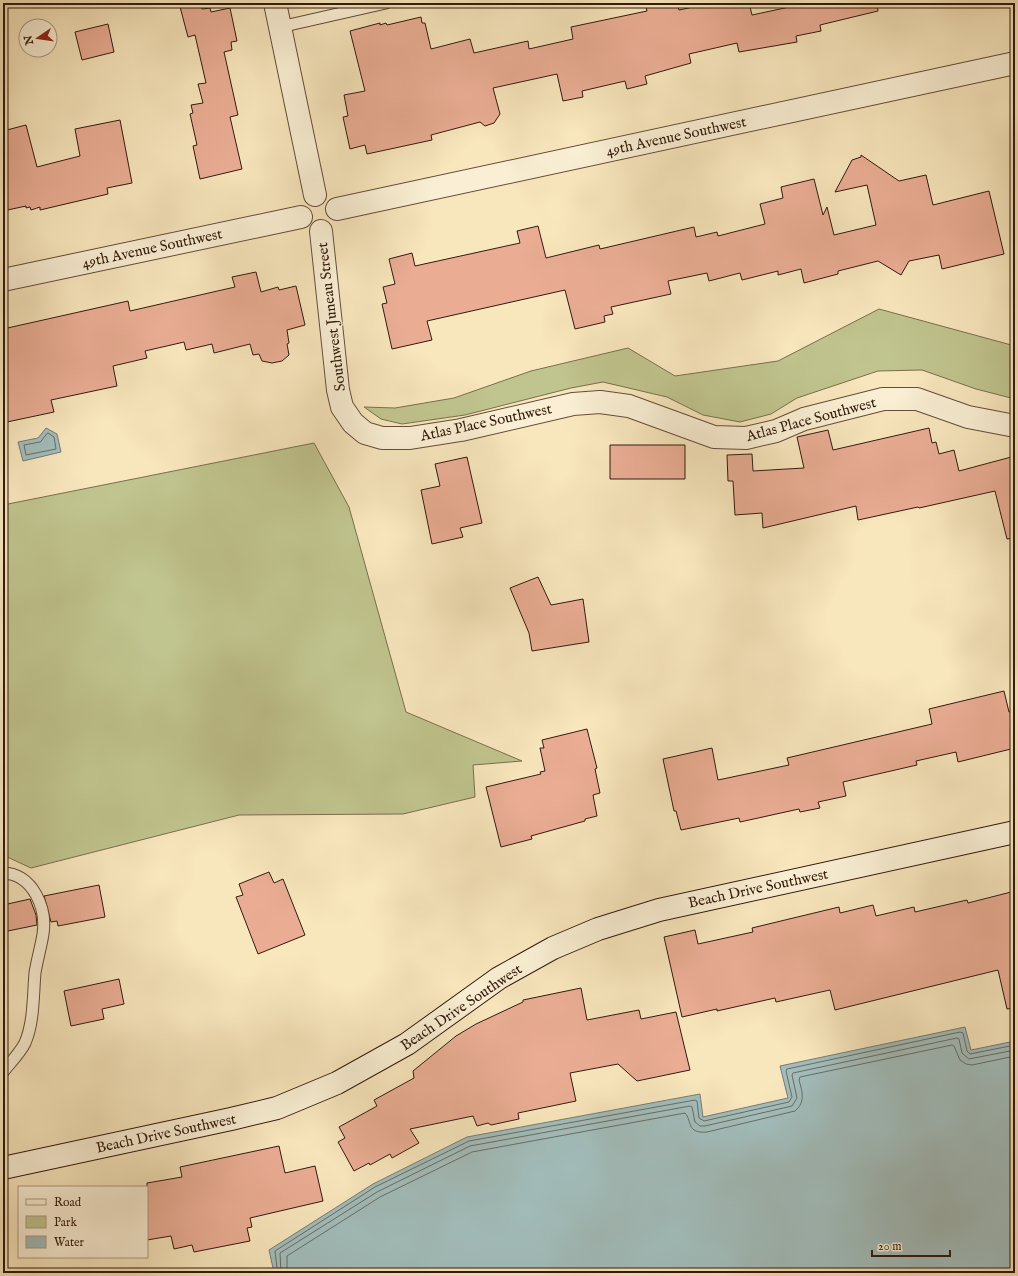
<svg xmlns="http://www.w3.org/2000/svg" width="1018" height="1276" viewBox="0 0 1018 1276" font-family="'IM FELL English',serif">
  <rect width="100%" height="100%" fill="#f8e6bd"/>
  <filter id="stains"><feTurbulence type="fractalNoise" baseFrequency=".005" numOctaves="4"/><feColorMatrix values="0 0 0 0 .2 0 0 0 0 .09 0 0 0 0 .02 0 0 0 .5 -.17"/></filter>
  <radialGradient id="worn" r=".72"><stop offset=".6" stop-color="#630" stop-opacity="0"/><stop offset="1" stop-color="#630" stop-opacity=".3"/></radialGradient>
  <!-- green -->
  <path fill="#c0c48e" stroke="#796f4d" d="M 879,309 L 1015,346 L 1015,399 L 976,389 L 922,370 L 878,371 L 797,398 L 771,414 L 740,422 L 703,415 L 667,397 L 603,382 L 571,388 L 465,415 L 402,424 L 381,419 L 364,407 L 395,408 L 454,398 L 531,371 L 628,348 L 675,376 L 778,361 Z
    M 314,443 L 349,507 L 406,712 L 522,761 L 473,765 L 475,797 L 403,814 L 239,815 L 31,868 L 3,855 L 3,505 Z"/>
  <!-- water -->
  <path fill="#a2bdbb" stroke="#757c75" d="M 46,428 L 57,434 L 61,452 L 23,461 L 18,442 L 38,438 Z
    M 965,1027 L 971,1050 L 1015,1041 L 1015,1273 L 268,1273 L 273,1268 L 269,1250 L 373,1184 L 467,1137 L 700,1094 L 703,1117 L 788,1098 L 780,1066 Z"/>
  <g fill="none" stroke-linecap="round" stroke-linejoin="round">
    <!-- shore -->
    <path stroke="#6a6c64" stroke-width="1" d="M 48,433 L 54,437 L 56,449 L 26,455 L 24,445 L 40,442 Z
      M 274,1273 L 277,1268 L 275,1251 L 375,1187 L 469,1141 L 695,1100 L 697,1101 L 699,1118 L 704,1121 L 789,1102 L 792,1097 L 786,1071 L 787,1069 L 960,1032 L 963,1033 L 967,1051 L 970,1054 L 1015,1045
      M 281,1273 L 280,1253 L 377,1192 L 470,1146 L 690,1106 L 692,1107 L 695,1122 L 700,1126 L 705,1126 L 792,1106 L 797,1098 L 792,1075 L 793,1073 L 957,1038 L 959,1039 L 962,1053 L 969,1059 L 1015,1050
      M 287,1273 L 287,1256 L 380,1197 L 472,1152 L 685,1113 C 692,1120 686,1134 707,1132 L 795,1111 C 806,1102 802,1091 799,1080 L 800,1077 L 952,1045 L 954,1046 L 960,1060 L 966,1064 L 972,1065 L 1015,1056"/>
  </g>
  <!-- building -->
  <path fill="#eaad94" stroke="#321a0c" d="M 179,3 L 200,3 L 202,9 L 210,8 L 211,12 L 230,8 L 237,41 L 231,42 L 232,50 L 224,52 L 238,115 L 230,117 L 242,169 L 200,179 L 193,146 L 197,145 L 190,114 L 193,113 L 191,105 L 203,103 L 198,84 L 206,83 L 195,35 L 188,37 Z
    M 645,3 L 677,3 L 679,10 L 712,3 L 749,3 L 752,15 L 808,3 L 877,3 L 878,11 L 820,25 L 821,31 L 796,36 L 797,42 L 739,52 L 737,43 L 689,54 L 691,63 L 645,76 L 647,84 L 627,89 L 625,81 L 582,91 L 583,97 L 563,101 L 557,74 L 493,88 L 500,114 L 494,123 L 485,126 L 480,122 L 431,135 L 432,140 L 367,154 L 365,145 L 350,149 L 343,117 L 348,116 L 344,95 L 365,91 L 350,31 L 380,23 L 380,25 L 386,23 L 387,25 L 421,17 L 422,23 L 425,23 L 431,49 L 470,39 L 474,53 L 528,41 L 529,49 L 573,39 L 571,27 L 647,11 Z
    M 108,24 L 114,52 L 82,60 L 75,32 Z
    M 120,120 L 132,183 L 107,188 L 108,194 L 40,210 L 40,207 L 31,210 L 30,207 L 26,208 L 26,206 L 3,211 L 3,131 L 26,125 L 37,167 L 80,156 L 75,129 Z
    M 861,155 L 899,181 L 926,175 L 933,205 L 989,191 L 1004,254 L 942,269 L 939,255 L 909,261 L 901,275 L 878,261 L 838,271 L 838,274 L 804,283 L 801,269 L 778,275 L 778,271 L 742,280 L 740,273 L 709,281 L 707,273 L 668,281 L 671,294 L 611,307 L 613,314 L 604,316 L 605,322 L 575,329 L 565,290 L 427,321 L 432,340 L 392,349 L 382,304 L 387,303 L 383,287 L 395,284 L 389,259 L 412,253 L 415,266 L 520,243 L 517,231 L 538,226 L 546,258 L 599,245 L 600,249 L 694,227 L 696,237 L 717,232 L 718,236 L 765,224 L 760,204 L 783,198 L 781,187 L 814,179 L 823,215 L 827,207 L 834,235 L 876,225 L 867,185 L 835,192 L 852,160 L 861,157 Z
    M 256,272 L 261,292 L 278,287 L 279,290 L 296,286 L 305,325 L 287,330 L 289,343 L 287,344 L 289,355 L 282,361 L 272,363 L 262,361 L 259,354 L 253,355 L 250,344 L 214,353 L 212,344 L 186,350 L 184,342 L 145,351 L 147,358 L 113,366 L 117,386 L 51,400 L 54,412 L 7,422 L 3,403 L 3,329 L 128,301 L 130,311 L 235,287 L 232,277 Z
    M 929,428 L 932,443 L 936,442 L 939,454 L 954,450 L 959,471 L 1015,456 L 1015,538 L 1007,539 L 995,491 L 919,508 L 918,507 L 858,520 L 856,506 L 763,528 L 762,513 L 735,515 L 733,481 L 728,481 L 727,455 L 752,454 L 753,471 L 804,468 L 797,437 L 828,430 L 833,450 Z
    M 610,445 L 685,445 L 685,479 L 610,479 Z
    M 467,457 L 482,523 L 460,528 L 463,537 L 432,544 L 421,490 L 440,486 L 435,464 Z
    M 538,577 L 551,605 L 583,599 L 589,642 L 532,651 L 529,633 L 510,588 Z
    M 1004,691 L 1009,712 L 1012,711 L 1015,723 L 1015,748 L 958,762 L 956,752 L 916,761 L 917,765 L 843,782 L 846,796 L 818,802 L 820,808 L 800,812 L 799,809 L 740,822 L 739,818 L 681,830 L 676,811 L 674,811 L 663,759 L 712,748 L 718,780 L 789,765 L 787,758 L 932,724 L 929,709 Z
    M 587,729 L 597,768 L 595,769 L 600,793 L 593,795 L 597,816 L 585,819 L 585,821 L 531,836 L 532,839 L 501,847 L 486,787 L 541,774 L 540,772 L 545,771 L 540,748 L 544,748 L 542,740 Z
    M 269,872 L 274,883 L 283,879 L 305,935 L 258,954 L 236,897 L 243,895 L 239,884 Z
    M 99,885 L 105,917 L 58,926 L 57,921 L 51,922 L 44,896 Z
    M 1015,891 L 1015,1008 L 1007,1009 L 998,970 L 835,1010 L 830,990 L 776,1002 L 775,998 L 717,1011 L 717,1009 L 682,1017 L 664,937 L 695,930 L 698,944 L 753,932 L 752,928 L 839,907 L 840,913 L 873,905 L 876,916 L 914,907 L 915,912 L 967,900 L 968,903 Z
    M 30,899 L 36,915 L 37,925 L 3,932 L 3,905 Z
    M 119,979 L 124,1004 L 102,1009 L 104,1019 L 71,1026 L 64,991 Z
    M 581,988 L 587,1020 L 639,1010 L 641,1019 L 676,1012 L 690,1070 L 637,1081 L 618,1064 L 570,1073 L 576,1101 L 518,1113 L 519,1119 L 491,1125 L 488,1123 L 477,1126 L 473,1116 L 410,1129 L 419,1143 L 392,1158 L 390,1154 L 370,1165 L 369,1163 L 354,1171 L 338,1142 L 345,1138 L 339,1127 L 377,1106 L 374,1100 L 414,1078 L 413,1071 L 456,1036 L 476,1024 L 523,1002 L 523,1000 Z
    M 279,1146 L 285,1173 L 315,1166 L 323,1201 L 250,1218 L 252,1227 L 247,1228 L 250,1241 L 194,1252 L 192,1245 L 174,1249 L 171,1236 L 147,1240 L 147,1183 L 182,1177 L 180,1167 Z"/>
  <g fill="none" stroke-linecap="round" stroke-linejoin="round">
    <defs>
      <path id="lane" d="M 280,27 L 386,3
        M 3,873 C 33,874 47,908 43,934 C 41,947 37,960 35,973 C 33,996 34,1022 25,1043 C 20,1053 10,1063 3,1072"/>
      <path id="street" d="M 275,3 L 315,195
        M 337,209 L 1015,63
        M 321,231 L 338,390 L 342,407 L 353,423 L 365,433 L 382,438 L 410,438 L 461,430 L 573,404 L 600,402 L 629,406 L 714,437 L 746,438 L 776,431 L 804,419 L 883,399 L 917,399 L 968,417 L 1015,426
        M 3,280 L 301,217"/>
      <path id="secondary" d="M 3,1168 L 231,1119 L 277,1108 L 337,1083 L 407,1044 L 499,978 L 553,948 L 598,929 L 659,910 L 1015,832"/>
    </defs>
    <!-- lane casing -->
    <use href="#lane" stroke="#644d38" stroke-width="13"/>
    <!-- street casing -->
    <use href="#street" stroke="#644d38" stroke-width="24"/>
    <!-- secondary casing -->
    <use href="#secondary" stroke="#321a0c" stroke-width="24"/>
    <!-- lane -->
    <use href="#lane" stroke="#faefd4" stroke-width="11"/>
    <!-- street -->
    <use href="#street" stroke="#faefd4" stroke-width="22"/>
    <!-- secondary -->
    <use href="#secondary" stroke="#faefd4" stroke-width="22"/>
  </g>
  <g text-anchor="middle" stroke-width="3" stroke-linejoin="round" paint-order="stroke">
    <!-- street labels -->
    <g font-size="15" fill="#321a0c" stroke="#faefd4">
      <text transform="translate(676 136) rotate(-12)" y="5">49th Avenue Southwest</text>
      <text transform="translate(152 248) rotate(-12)" y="5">49th Avenue Southwest</text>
      <text transform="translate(331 317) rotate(-97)" y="5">Southwest Juneau Street</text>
      <text transform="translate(811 419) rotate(-15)" y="5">Atlas Place Southwest</text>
      <text transform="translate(486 422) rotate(-12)" y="5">Atlas Place Southwest</text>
      <text transform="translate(758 888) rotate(-12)" y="5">Beach Drive Southwest</text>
      <text transform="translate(461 1007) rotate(-34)" y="5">Beach Drive Southwest</text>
      <text transform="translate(166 1133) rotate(-12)" y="5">Beach Drive Southwest</text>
    </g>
  </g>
  <!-- margin -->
  <rect width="1018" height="1276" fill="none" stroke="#f8e6bd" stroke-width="16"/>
  <rect x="4" y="4" width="1010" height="1268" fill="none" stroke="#321a0c" stroke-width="2"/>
  <rect x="8" y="8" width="1002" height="1260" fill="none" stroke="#321a0c"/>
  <!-- legend -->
  <rect x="18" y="1186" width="130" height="72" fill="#faefd4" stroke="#aa9a84"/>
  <rect x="26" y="1199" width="20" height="6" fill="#faefd4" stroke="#aa9a84"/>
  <text x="54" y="1206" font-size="12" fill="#321a0c">Road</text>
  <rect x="26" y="1216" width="20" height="12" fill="#c0c48e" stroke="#aa9a84"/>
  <text x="54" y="1226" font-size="12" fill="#321a0c">Park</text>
  <rect x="26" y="1236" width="20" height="12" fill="#a2bdbb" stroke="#aa9a84"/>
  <text x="54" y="1246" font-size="12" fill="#321a0c">Water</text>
  <!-- north arrow -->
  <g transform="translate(38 38) rotate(257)"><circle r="19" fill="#faefd4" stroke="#aa9a84"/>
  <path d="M0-3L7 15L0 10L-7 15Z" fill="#8f2418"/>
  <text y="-6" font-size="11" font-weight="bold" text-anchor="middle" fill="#321a0c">N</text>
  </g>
  <!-- scale -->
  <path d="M872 1250v6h78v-6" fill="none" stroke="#321a0c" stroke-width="2"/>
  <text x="878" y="1250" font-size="12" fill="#321a0c" stroke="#faefd4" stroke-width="3" paint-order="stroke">20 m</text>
  <rect width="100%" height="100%" filter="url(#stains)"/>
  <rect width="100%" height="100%" fill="url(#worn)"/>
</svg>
